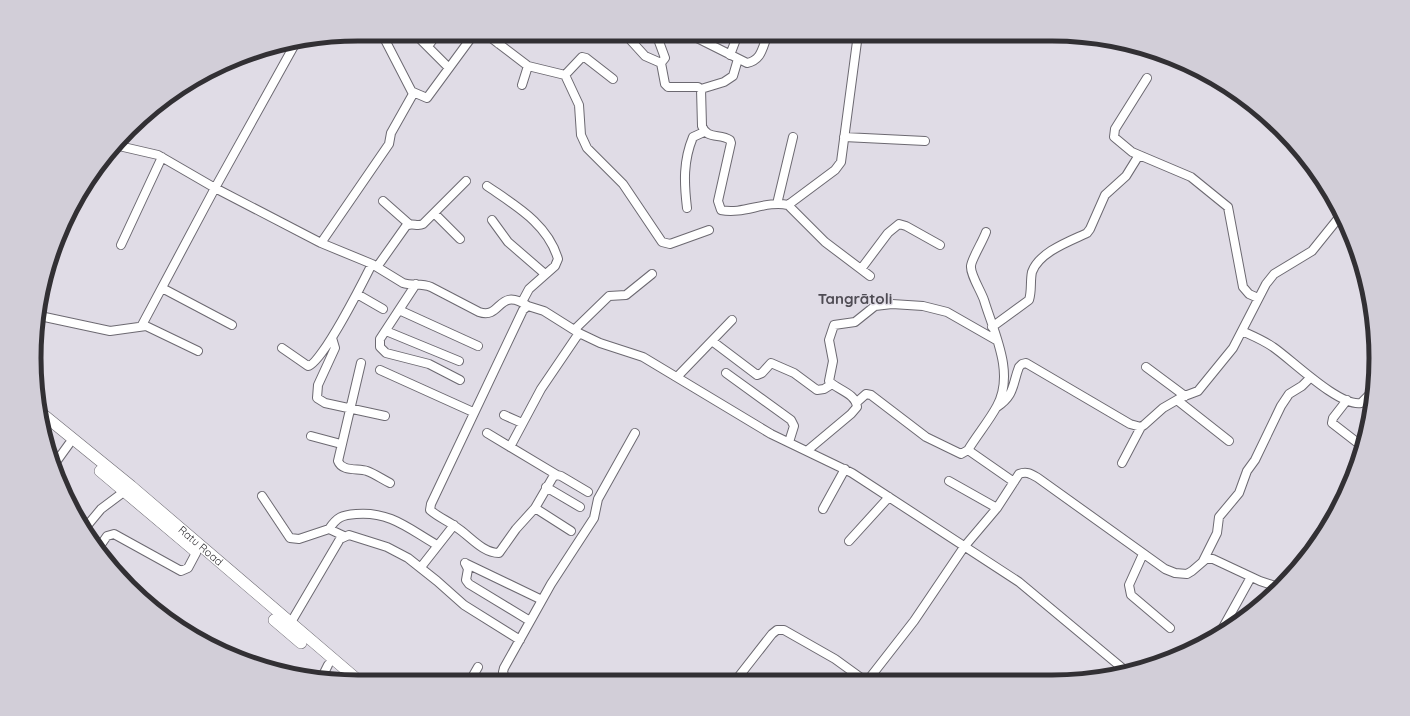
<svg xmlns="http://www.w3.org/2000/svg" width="1410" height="716" viewBox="0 0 1410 716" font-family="Quicksand,sans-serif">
  <rect width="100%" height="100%" fill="#e0dce6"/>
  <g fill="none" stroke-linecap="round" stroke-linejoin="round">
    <defs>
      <path id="minor" d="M 415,34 L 449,68
        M 486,34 L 528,66 L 565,75 L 579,105 L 581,135 L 587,148 L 623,184 L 662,242 L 670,244 L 709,230
        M 625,34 L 645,56 L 661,63 L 665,58 L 658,39 L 658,34
        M 689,34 L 747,63 C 762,60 762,48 768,34
        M 828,34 L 835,37 L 841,34
        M 867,34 L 889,35
        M 928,35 L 947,35
        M 499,44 L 502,34
        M 428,46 L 437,34
        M 730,55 L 738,34
        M 661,63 L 665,84 L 668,87 L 698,87 L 701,89 L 702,126 C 707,140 720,133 730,140 L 731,143 L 718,201 L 721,210 C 743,215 766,200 788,205 L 825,242 L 870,276
        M 565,75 L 582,57 L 586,58 L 613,79
        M 1147,78 L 1115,129 L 1114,137 L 1132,152 L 1191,177 L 1228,207 L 1243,287 L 1249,294 L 1258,298
        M 522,85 L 528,66
        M 701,89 L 724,82 L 733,76 L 738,59
        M 413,92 L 427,98 L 474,34
        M 844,137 L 925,141
        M 119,146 L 158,155 L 215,188 L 321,243 L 372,264 L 403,283 C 412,286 421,283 431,287 L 479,312 C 502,320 497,286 528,306
        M 487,186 C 516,206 548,224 558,259 L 555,266 L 529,289 L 522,302
        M 383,201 L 409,224
        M 777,204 L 793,137
        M 788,205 L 835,170 L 841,162 L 858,34
        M 687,208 C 684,183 683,161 693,137 L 704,132
        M 434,213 L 460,239
        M 492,220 L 508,242 L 545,274
        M 321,243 L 389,144 L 391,133 L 413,94 L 382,34
        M 121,245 L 162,157
        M 377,267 L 406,226 C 412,222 417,227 423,224 L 466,181
        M 861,269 L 888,233 L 899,224 L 906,226 L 940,245
        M 416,284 L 380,339 L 380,347 L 386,353 L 429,364 L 460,380
        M 162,288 L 232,325
        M 357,294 L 383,309
        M 399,310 L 478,346
        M 40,316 L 110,331 L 146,326 L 198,351
        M 142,325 L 215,188 L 295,44
        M 992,327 L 1029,300 C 1032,291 1030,281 1032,272 C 1039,252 1070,241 1087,233 L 1090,229 L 1105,195 L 1126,176 L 1139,155
        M 574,330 L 609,296 L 626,295 L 652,274
        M 386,331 L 459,361
        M 1242,331 C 1253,336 1263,340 1273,347 C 1291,359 1339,407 1361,403 L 1373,391
        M 332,338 L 335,348 L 318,385 L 317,398 L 325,403 L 385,416
        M 712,341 L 757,375 L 762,373 L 771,363 L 794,373 L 817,390 L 824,389 L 832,384
        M 282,348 L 308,366 C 321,365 364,280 372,264
        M 361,363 L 338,461 C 342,472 358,468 367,471 C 375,474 382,479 390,483
        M 1146,367 L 1185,396
        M 380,370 L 473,412
        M 726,373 L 791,420 L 794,426 L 789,442
        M 677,377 L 732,320
        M 1177,400 L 1229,441
        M 1347,400 L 1333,418 L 1332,423 L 1363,447
        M 857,402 L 866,394 L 871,395 L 926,437 L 961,454 L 968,450 L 1014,482
        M 997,407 C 1015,395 1012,385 1019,367 L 1022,364 L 1026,363 L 1130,424 L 1141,427 L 1144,425 L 1163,408 L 1182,397 L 1198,391 L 1233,348 L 1266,284 L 1274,274 L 1312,251 L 1341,215
        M 504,415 L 522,423
        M 487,433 L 557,475
        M 311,436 L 341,444
        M 510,447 L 541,389 L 579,333
        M 808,450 L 851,414 L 857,407 C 856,393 837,390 829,381 L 833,361 L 829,340 L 834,325 L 855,322 L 875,306 L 892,304 L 923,306 L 947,312 L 996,340
        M 968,450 C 977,435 989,421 997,406 C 1015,373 994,333 984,300 C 981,291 970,274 971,266 C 971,260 983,241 986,232
        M 56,462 L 69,444
        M 1122,463 L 1141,427
        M 949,481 L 997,508
        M 546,487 L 580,507
        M 588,492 L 561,476 L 557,475 L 553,477 L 535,508 L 516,529 L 499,553 C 482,553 469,535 456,527 C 448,521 438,517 430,510 L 431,504 L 523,310 L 528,306 L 544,311 L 579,333 L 600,343 L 643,357 L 771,434 L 852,473 L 1019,582 L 1127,672
        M 262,496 L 290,538 L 299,539 L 329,529 L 344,536
        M 535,508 L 571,531
        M 823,509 L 845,469
        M 86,527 L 101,509 L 129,488
        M 329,529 C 337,517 342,515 356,514 C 390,511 409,529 437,545
        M 849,541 L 889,497
        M 100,546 L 107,536 L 114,534 L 181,571 L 188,568 L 196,553
        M 1143,554 L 1129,585 L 1131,595 L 1170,628
        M 1203,561 L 1217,533 L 1219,517 L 1239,493 L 1247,471 L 1255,460 L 1281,406 L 1289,394 L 1302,386 L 1310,378
        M 465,563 L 468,569 L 466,580 L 469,584 L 530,621
        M 465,563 L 542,600
        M 421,567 L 454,525
        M 290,624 L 340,539 L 349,535 L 387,547 L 408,558 L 437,581 L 464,605 L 520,640
        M 1220,633 L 1251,577
        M 321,679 L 328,665
        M 736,680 L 772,634 L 777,630 L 784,630 L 835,659 L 864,680
        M 868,680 L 914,621 L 964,547 L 997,508 L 1019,474 C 1027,471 1031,474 1038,478 L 1165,569 L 1175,573 L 1187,574 L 1192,571 L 1206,559 L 1213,559 L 1260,581 L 1278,587
        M 470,681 L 478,667
        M 506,681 L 503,672 L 504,668 L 551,584 L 594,518 L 598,499 L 635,433"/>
      <g id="major">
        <path id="s1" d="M 40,412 L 131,486 L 359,681"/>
        <path d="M 100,471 L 195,551"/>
        <path d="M 274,620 L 301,643"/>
      </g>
    </defs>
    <!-- minor casing -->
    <use href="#minor" stroke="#6c6971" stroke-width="10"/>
    <!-- major casing -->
    <use href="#major" stroke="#6c6971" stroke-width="12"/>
    <!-- minor -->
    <use href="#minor" stroke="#fff" stroke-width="8"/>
    <!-- major -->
    <use href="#major" stroke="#fff" stroke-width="11"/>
  </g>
  <g text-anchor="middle" stroke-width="3" stroke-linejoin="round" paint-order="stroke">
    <!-- street labels -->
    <g font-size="11" fill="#323034" stroke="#e0dce6">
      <text dy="4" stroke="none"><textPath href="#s1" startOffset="209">Ratu Road</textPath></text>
    </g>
    <!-- district labels -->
    <g font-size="15" font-weight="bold" fill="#4f4c54" stroke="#e0dce6">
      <text x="855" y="304">Tangrātoli</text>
    </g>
  </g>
  <!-- crop -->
  <path d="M0 0H1410V716H0ZM358 41H1052A317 317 0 0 1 1369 358V358A317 317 0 0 1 1052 675H358A317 317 0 0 1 41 358V358A317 317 0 0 1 358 41Z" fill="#d2ced8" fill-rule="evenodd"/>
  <path fill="none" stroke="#323034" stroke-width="5" d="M358 41H1052A317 317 0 0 1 1369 358V358A317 317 0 0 1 1052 675H358A317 317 0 0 1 41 358V358A317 317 0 0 1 358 41Z"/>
</svg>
